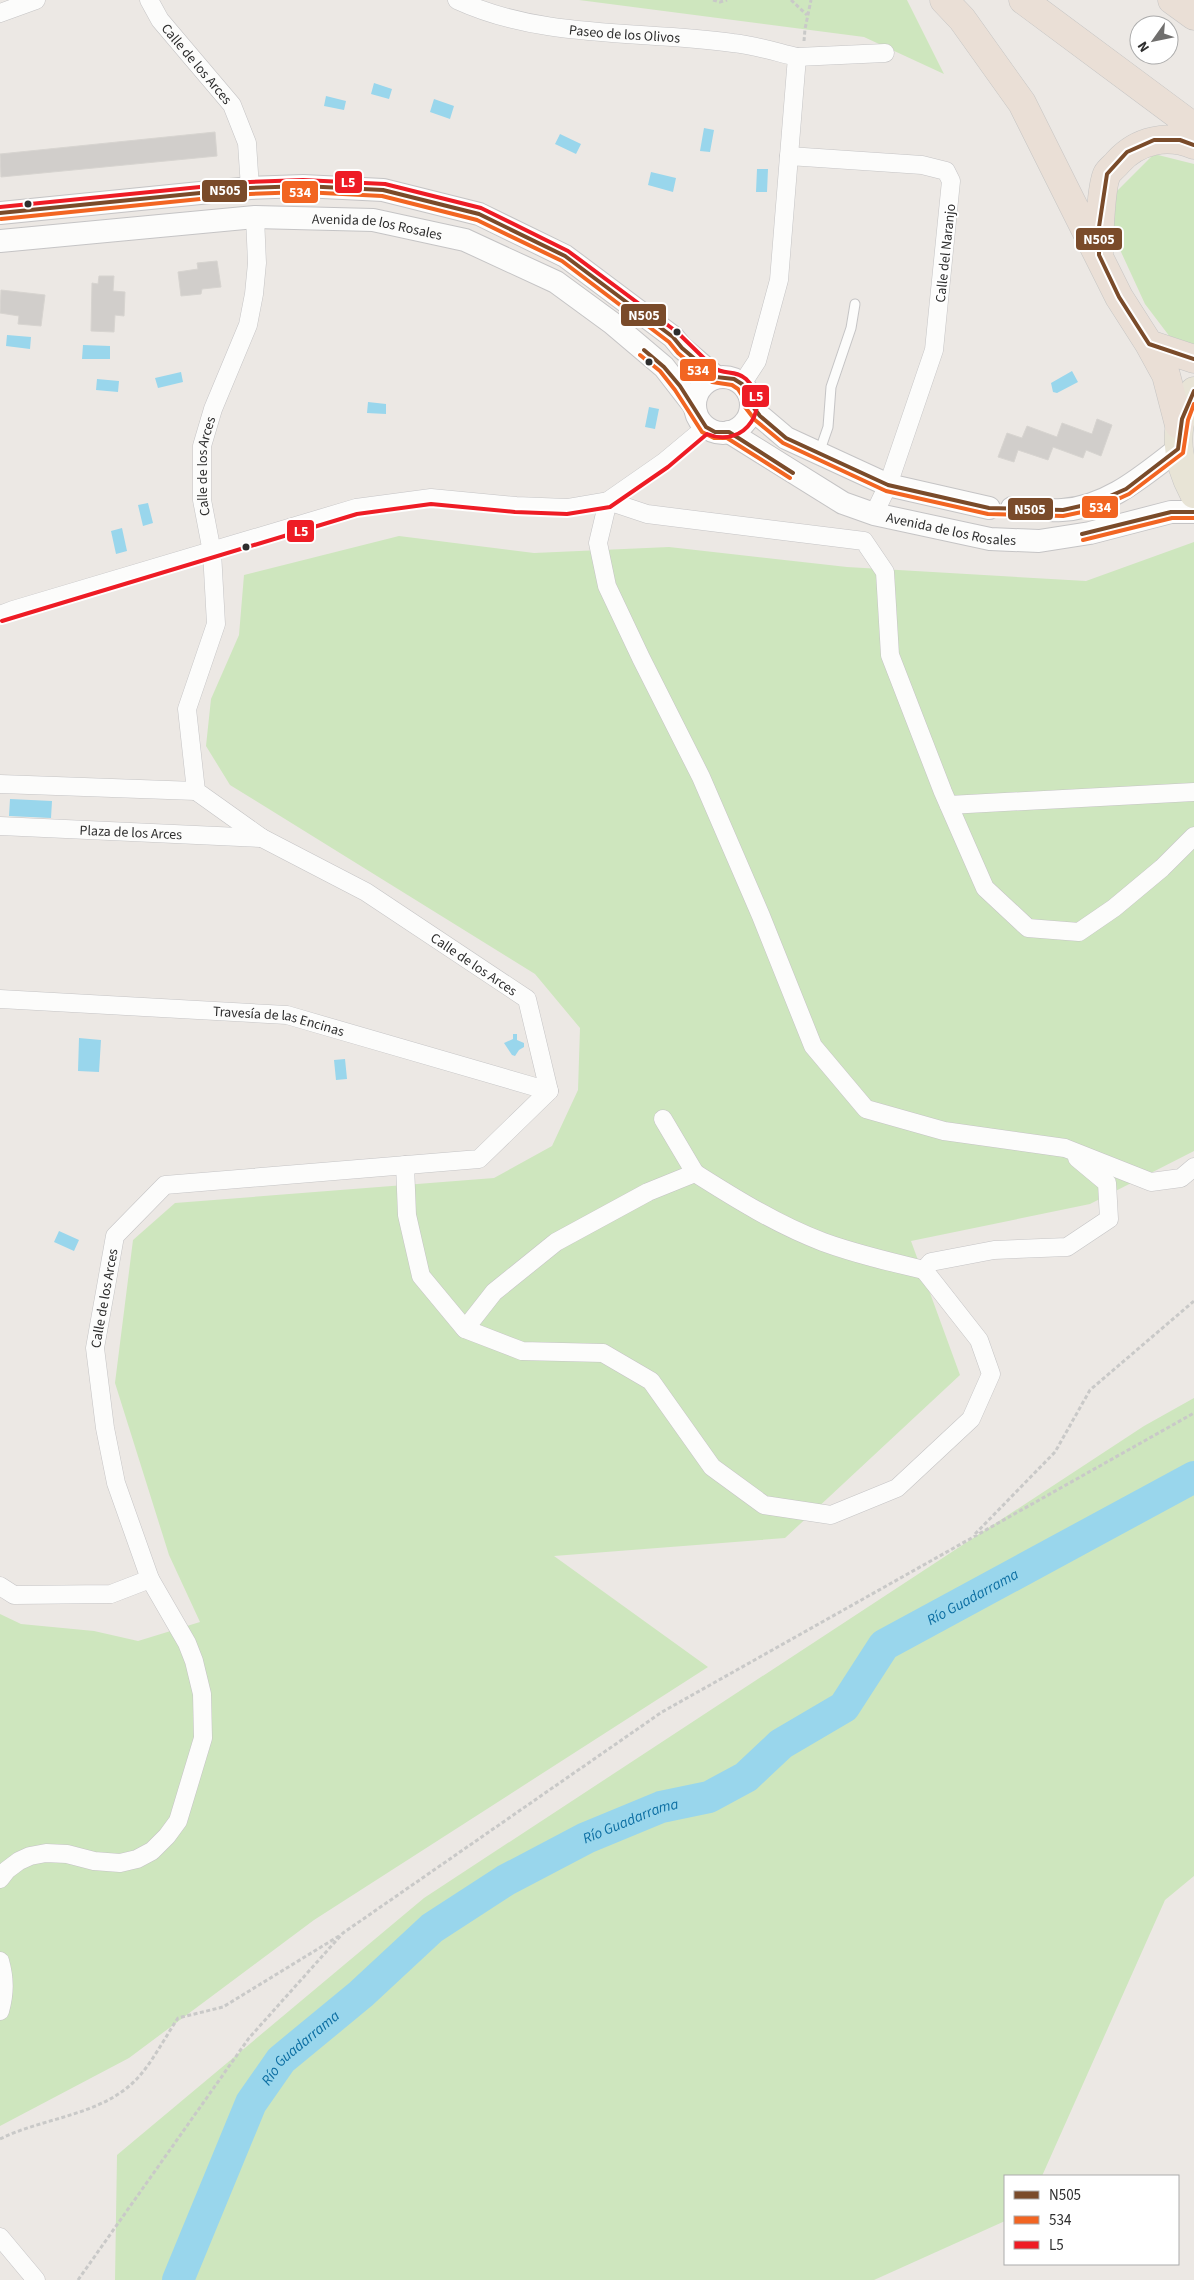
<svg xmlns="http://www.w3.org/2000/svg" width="1194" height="2280" viewBox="0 0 1194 2280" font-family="'Source Sans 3',sans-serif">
  <rect width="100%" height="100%" fill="#ece8e4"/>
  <!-- green -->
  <path fill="#cee6be" d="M 579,0 L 907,0 L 944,74 L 864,37 Z
    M 1154,154 L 1194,164 L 1194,346 L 1170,337 L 1145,304 L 1110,228 L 1117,191 Z
    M 399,536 L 534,553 L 669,547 L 847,567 L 1086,581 L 1194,542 L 1194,1151 L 1090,1204 L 911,1241 L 960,1375 L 785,1538 L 554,1556 L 708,1667 L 314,1920 L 129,2058 L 0,2126 L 0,1614 L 21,1624 L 94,1631 L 138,1641 L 200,1622 L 169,1555 L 115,1383 L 133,1240 L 175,1203 L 494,1178 L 552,1146 L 578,1090 L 580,1028 L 535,974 L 230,785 L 206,746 L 211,699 L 239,635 L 244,575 Z
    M 1194,1398 L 1194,1876 L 1165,1900 L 1042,2176 L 1005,2176 L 1005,2221 L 874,2280 L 115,2280 L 117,2155 L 424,1898 L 1144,1426 Z"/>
  <!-- water -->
  <path fill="#99d6ec" d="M 374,83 L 392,89 L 389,99 L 371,94 Z
    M 326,96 L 346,101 L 344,110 L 324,106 Z
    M 434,99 L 454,106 L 450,119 L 430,112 Z
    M 704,128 L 714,130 L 710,152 L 700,151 Z
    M 560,134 L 581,144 L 576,154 L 555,144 Z
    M 757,169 L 768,169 L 767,192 L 756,192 Z
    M 651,172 L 676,178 L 673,192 L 648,185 Z
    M 7,335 L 31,337 L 30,349 L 6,346 Z
    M 83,345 L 110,346 L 110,359 L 82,359 Z
    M 1072,371 L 1078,382 L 1057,393 L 1053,392 L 1051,383 Z
    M 181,372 L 183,382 L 158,388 L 155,378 Z
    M 97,379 L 119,381 L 118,392 L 96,390 Z
    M 368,402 L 386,404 L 386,414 L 367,413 Z
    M 649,407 L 659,409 L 655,429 L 645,427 Z
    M 148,503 L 153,523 L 143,526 L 138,505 Z
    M 122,528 L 127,551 L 116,554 L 111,531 Z
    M 10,799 L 52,801 L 51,818 L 9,816 Z
    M 513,1034 L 517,1034 L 517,1040 L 524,1043 L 524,1047 L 519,1050 L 515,1056 L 512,1055 L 504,1043 L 513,1039 Z
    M 79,1038 L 101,1040 L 99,1072 L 78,1071 Z
    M 345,1059 L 347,1079 L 336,1080 L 334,1060 Z
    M 59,1231 L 79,1240 L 74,1251 L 54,1242 Z"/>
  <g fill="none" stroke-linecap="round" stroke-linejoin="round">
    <!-- river -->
    <path stroke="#99d6ec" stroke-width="32" id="s1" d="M 178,2280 L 251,2103 L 281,2060 L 361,1994 L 432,1928 L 506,1880 L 586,1838 L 661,1807 L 709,1797 L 746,1777 L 781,1744 L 844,1707 L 884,1645 L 1194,1477"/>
  </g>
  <!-- building -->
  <path fill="#d1cecb" stroke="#d7d4d0" d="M 215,132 L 217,156 L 1,177 L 0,154 Z
    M 217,261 L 221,287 L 202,289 L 201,294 L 181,296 L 178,272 L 198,269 L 197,263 Z
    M 99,276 L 114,276 L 113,291 L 125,292 L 124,316 L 115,315 L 114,332 L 91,331 L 92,283 L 98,284 Z
    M 1,290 L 45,295 L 41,326 L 18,324 L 19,316 L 0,313 Z
    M 1097,419 L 1112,425 L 1101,456 L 1086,450 L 1083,458 L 1053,447 L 1048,460 L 1018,450 L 1014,462 L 998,457 L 1007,433 L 1022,438 L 1027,426 L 1057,437 L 1062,423 L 1092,434 Z"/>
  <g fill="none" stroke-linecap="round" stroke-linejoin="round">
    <defs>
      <path id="service" d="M 819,453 L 828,427 L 831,387 L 851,328 L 855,304"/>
      <g id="minor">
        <path id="s2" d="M 149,0 L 160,20 L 232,105 L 247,143 L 250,188"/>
        <path id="s3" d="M 457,0 C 544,40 641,30 733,43 C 754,45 776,52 797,57 L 779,280 L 757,361 L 742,384"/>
        <path d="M 0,13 L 36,0"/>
        <path d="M 797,57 L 885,53"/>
        <path d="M 789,156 L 922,165 L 946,171 L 951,181 L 934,350 L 888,485 L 874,514"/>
        <path d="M 0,615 L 13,610 L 356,508 L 431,498 L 516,506 L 567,508 L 608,501 L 664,462 L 706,427"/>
        <path d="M 0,784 L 196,791"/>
        <path d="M 949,805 L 1194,792"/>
        <path id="s4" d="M 0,826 L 262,838"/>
        <path d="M 1194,836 L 1162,868 L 1114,908 L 1079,932 L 1028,928 L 985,888 L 943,792 L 890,655 L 885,572 L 864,541 L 647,514 L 608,501 L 598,543 L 607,586 L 641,658 L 701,777 L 761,916 L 813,1046 L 866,1109 L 944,1131 L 1065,1148 L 1151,1182 L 1181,1178 L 1194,1167"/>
        <path id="s5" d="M 0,999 L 287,1015 L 549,1091"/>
        <path d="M 663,1119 L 695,1173"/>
        <path d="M 405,1165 L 407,1215 L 421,1276 L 465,1329 L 522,1351 L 603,1353 L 651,1381 L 712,1467 L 764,1505 L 831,1515 L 897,1488 L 971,1419 L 991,1374 L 979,1340 L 924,1270 L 931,1262 L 994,1250 L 1067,1247 L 1109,1219 L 1107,1183 L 1077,1158"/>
        <path d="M 465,1329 L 494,1292 L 556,1242 L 648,1192 L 695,1173 C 736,1199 778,1225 823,1242 C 856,1254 890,1262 924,1270"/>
        <path d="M 0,1586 L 14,1595 L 111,1594 L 150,1579"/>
        <path id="s6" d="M 0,1879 L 7,1870 L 19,1861 L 30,1856 L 46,1853 L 67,1854 L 94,1861 L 120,1863 L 137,1859 L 152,1851 L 167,1836 L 178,1821 L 203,1738 L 202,1694 L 194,1661 L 187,1643 L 150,1579 L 116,1483 L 105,1428 L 95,1348 L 115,1236 L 165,1185 L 479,1159 L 549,1091 L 527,999 L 366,892 L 262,838 L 196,791 L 187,709 L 216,624 L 212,552 L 202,500 L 202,446 L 213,409 L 248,325 L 254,294 L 257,263 L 255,217"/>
        <path d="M 0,1961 C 5,1979 5,1993 0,2011"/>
        <path d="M 0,2237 L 36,2280"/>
      </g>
      <g id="tertiary">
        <path d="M 0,213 L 250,188 L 303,186 L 383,190 L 479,214 L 565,256 L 673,337 L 682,348 L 716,377"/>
        <path id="s7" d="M 0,241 L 255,217 L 373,220 L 465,240 L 556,282 L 612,323 L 664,367 L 695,407"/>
        <circle cx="723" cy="405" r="28"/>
        <path d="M 751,404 L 760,416 L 786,438 L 888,485 L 989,508"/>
        <path id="s8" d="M 729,432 L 843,503 L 874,514 L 990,539 L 1039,541 L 1090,533 L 1171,512 L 1194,512"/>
        <path d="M 1012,508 C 1028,509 1045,511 1062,510 C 1107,508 1144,475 1178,449"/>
      </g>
      <path id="primary" d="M 1194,391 C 1171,424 1176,461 1194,494"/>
      <path id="motorway" d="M 944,0 L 962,19 L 1022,103 L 1119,297 L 1149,344 L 1166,375 L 1179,425
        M 1023,0 L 1194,127
        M 1172,0 L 1194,16
        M 1099,254 C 1099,238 1101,186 1107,174 C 1109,170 1115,166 1118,162 C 1138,140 1167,134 1194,145
        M 1149,344 L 1194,359"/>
    </defs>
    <!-- service casing -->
    <use href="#service" stroke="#c5c4c5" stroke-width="11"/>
    <!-- minor casing -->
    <use href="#minor" stroke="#c5c4c5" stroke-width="19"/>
    <!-- tertiary casing -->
    <use href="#tertiary" stroke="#c5c4c5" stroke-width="24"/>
    <!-- primary casing -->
    <use href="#primary" stroke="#c6c5c4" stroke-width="29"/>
    <!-- motorway casing -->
    <use href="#motorway" stroke="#c6c5c4" stroke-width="29"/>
    <!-- path -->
    <path stroke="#c9c9c8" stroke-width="3" stroke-dasharray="4 2.5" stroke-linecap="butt" d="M 713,0 L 720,2 L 727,0
      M 791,0 L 807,15
      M 804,41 L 805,29 L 811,0
      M 975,1534 L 1055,1452 L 1090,1390 L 1194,1301
      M 0,2139 C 46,2116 107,2116 142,2073 C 155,2057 166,2036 178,2018 L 223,2007 L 339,1936
      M 78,2280 L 249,2038 L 343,1933 L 662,1712 L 1194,1413"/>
    <!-- service -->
    <use href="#service" stroke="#fcfcfb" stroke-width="9"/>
    <!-- minor -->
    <use href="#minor" stroke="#fcfcfb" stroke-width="18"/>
    <!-- tertiary -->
    <use href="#tertiary" stroke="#fcfcfb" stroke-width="22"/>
    <!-- primary -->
    <use href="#primary" stroke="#e8e4d6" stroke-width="28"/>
    <!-- motorway -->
    <use href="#motorway" stroke="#eadfd6" stroke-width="28"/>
    <defs>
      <path id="bus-1" d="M 1194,145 L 1180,140 L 1154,140 L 1127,152 L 1107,174 L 1099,227 L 1099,255 L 1119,297 L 1149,344 L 1194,359
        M 0,213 L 250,188 L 303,186 L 383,190 L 479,214 L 565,256 L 673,337 L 682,348 L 716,377 L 734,379 L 742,384 L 749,394 L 751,404 L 760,416 L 786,438 L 888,485 L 989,508 L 1063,510 L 1094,503 L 1126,489 L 1178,449 L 1182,419 L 1194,391
        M 644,350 L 664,367 L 680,386 L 706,427 L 715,432 L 729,432 L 793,473
        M 1082,534 L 1171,512 L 1194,512"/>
      <path id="bus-2" d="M 1,219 L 250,194 L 303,192 L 382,196 L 477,220 L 562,261 L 669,342 L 678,353 L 712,382 L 732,385 L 738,389 L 743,397 L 745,407 L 755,420 L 783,443 L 886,491 L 988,514 L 1063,516 L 1096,509 L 1129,494 L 1183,453 L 1188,420 L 1194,404
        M 640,355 L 660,371 L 675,390 L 702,432 L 714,438 L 727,438 L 790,478
        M 1083,540 L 1172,518 L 1194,518"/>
      <path id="bus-3" d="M 0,207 L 250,182 L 303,180 L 385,184 L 481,208 L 568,251 L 677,332 L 714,368 C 724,375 736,370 746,379 C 773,404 746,450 707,434 L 668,467 L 610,507 L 567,514 L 515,512 L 431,504 L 357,514 L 2,621"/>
    </defs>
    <!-- bus-1 casing -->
    <use href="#bus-1" stroke="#fff" stroke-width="8"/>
    <!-- bus-2 casing -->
    <use href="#bus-2" stroke="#fff" stroke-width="8"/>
    <!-- bus-3 casing -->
    <use href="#bus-3" stroke="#fff" stroke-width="8"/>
    <!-- bus-1 -->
    <use href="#bus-1" stroke="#7a4b2a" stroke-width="4"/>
    <!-- bus-2 -->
    <use href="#bus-2" stroke="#f26522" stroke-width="4"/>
    <!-- bus-3 -->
    <use href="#bus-3" stroke="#ee1c25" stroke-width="4"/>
  </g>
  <!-- markers -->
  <g fill="#2e2e2e" stroke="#fff" stroke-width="2">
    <circle cx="28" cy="204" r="4.5"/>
    <circle cx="677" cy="332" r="4.5"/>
    <circle cx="649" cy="362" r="4.5"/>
    <circle cx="246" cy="547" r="4.5"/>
  </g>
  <g text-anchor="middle" stroke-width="4" stroke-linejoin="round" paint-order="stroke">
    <!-- street labels -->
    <g font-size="14" fill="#2e2e2e" stroke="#fff">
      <text dy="5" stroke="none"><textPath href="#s3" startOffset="172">Paseo de los Olivos</textPath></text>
      <text dy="5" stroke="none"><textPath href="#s2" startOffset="80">Calle de los Arces</textPath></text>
      <text dy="5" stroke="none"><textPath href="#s7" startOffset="379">Avenida de los Rosales</textPath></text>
      <text transform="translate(945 253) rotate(-84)" y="5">Calle del Naranjo</text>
      <text dy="5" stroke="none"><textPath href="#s6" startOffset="2116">Calle de los Arces</textPath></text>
      <text dy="5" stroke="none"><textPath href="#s8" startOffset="246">Avenida de los Rosales</textPath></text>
      <text dy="5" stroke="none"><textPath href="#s4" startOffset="131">Plaza de los Arces</textPath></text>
      <text transform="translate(474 964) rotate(34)" y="5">Calle de los Arces</text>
      <text dy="5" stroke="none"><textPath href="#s5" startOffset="280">Travesía de las Encinas</textPath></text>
      <text dy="5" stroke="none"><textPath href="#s6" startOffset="751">Calle de los Arces</textPath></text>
    </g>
    <!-- water labels -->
    <g font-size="15" font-style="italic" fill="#0d6fa3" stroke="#fff">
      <text dy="5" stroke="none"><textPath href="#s1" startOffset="1091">Río Guadarrama</textPath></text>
      <text dy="5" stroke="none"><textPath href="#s1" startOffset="671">Río Guadarrama</textPath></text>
      <text dy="5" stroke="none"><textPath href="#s1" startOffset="266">Río Guadarrama</textPath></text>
    </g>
  </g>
  <g stroke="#fff" stroke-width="2">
    <rect x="334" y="170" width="29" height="24" rx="5" fill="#ee1c25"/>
    <rect x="201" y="179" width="47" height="24" rx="5" fill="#7a4b2a"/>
    <rect x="281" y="180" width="38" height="24" rx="5" fill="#f26522"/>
    <rect x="1075" y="227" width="48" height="24" rx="5" fill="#7a4b2a"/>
    <rect x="620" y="303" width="47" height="24" rx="5" fill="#7a4b2a"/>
    <rect x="679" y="358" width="38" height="24" rx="5" fill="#f26522"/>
    <rect x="741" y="384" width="29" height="24" rx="5" fill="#ee1c25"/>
    <rect x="1081" y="495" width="38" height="24" rx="5" fill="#f26522"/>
    <rect x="1007" y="497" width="47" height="24" rx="5" fill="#7a4b2a"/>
    <rect x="286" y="519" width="29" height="24" rx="5" fill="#ee1c25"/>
  </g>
  <g font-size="14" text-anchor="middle" font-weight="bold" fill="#fff">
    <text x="348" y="187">L5</text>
    <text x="225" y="195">N505</text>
    <text x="300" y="197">534</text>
    <text x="1099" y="244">N505</text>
    <text x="644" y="320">N505</text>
    <text x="698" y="375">534</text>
    <text x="756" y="401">L5</text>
    <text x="1100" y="512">534</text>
    <text x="1030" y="514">N505</text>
    <text x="301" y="536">L5</text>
  </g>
  <!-- legend -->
  <rect x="1004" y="2175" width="175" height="90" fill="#ffffff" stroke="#ababab"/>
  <rect x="1014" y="2191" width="25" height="8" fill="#7a4b2a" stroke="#ababab"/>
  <text x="1049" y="2200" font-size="15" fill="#2e2e2e">N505</text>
  <rect x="1014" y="2216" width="25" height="8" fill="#f26522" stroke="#ababab"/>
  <text x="1049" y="2225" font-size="15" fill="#2e2e2e">534</text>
  <rect x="1014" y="2241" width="25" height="8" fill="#ee1c25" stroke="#ababab"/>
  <text x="1049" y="2250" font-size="15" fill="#2e2e2e">L5</text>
  <!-- north arrow -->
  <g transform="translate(1154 40) rotate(237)"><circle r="24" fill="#ffffff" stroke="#ababab"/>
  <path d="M0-4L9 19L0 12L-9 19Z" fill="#706f6e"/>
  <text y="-8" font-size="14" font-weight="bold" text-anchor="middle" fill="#2e2e2e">N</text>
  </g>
</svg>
